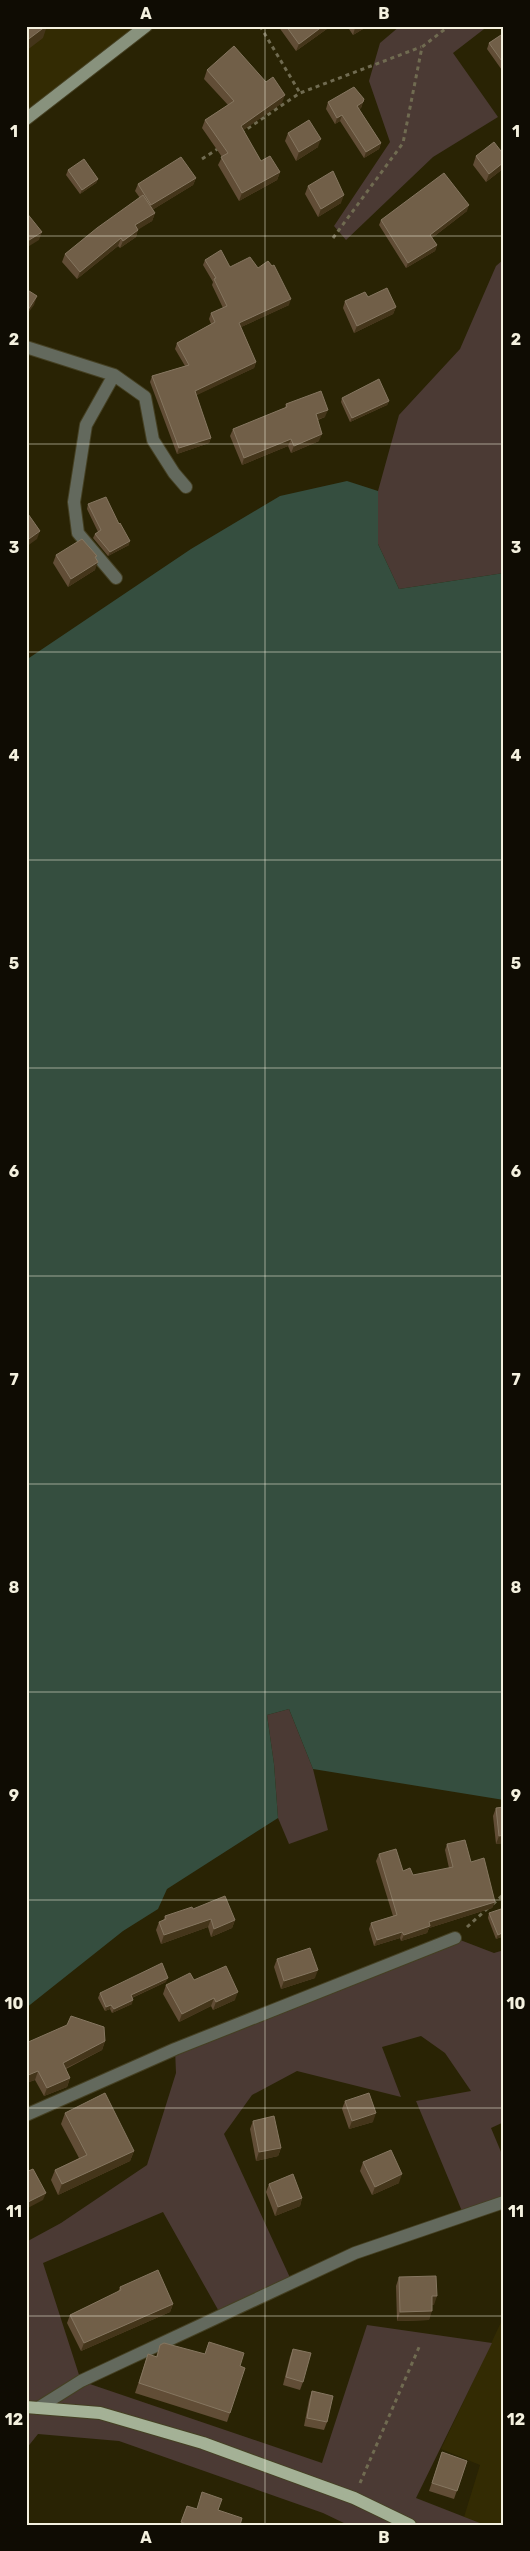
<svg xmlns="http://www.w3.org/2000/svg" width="530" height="2551" viewBox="0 0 530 2551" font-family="Rubik,sans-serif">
  <rect width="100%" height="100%" fill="#292304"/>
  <!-- built -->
  <path fill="#332b03" d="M 26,26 L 146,26 L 26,119 Z
    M 504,2316 L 504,2525 L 485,2525 L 464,2517 L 480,2465 L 441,2449 Z"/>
  <!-- green -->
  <path fill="#4b3a34" d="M 400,26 L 488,26 L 453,53 L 498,117 L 433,157 L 346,240 L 334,226 L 390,142 L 369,81 L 380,43 Z
    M 504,259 L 504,573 L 399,589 L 378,544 L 378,491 L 399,415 L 460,349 L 496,266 Z
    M 289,1709 L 313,1769 L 328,1830 L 289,1844 L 278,1818 L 274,1764 L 267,1715 Z
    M 455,1938 L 494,1953 L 504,1950 L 504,2122 L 491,2128 L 504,2159 L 504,2202 L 464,2216 L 416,2101 L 471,2091 L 445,2053 L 421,2036 L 382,2047 L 401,2097 L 297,2071 L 252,2095 L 224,2134 L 292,2282 L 221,2315 L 163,2212 L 43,2263 L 81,2381 L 322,2463 L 367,2325 L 492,2343 L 416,2498 L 485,2525 L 348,2525 L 323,2513 L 119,2441 L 38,2434 L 26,2449 L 26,2242 L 61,2223 L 147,2165 L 176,2073 L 175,2049 Z"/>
  <!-- water -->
  <path fill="#354e3f" d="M 347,481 L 378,491 L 378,544 L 399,589 L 504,573 L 504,1800 L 313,1769 L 289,1709 L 267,1715 L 274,1764 L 278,1818 L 167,1889 L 158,1909 L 123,1931 L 26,2008 L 26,660 L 191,549 L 280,496 Z"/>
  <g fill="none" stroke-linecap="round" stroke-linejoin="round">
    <defs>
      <path id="street" d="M 26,347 L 114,375 L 145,397 L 153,440 L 174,473 L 186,487
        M 114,375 L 86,425 L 74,502 L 78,533 L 116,578
        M 26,2115 L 175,2049 L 455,1938
        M 38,2408 L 81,2381 L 355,2253 L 504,2202"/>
      <path id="secondary" d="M 26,119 L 146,26"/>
      <path id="primary" d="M 26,2407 L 100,2413 L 203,2443 L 354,2498 L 410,2525"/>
    </defs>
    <!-- street casing -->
    <use href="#street" stroke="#454023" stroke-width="14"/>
    <!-- secondary casing -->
    <use href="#secondary" stroke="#454023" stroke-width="14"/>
    <!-- primary casing -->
    <use href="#primary" stroke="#454023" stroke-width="14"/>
    <!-- path -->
    <path stroke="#706b51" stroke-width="3" stroke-dasharray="4 4" stroke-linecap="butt" d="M 260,26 L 300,93
      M 241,133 L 300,93 L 421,47
      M 202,159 L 219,148
      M 333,238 L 403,143 L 422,47 L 449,26
      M 493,1904 L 504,1894
      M 467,1927 L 488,1908
      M 360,2483 L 420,2345"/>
    <!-- street -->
    <use href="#street" stroke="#63695d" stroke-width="12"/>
    <!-- secondary -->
    <use href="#secondary" stroke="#88927d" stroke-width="12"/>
    <!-- primary -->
    <use href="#primary" stroke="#a4b196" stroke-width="12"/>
  </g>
  <!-- wall -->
  <path fill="#614d36" d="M 278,26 L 331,26 L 296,51 Z
    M 347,26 L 368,26 L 353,35 Z
    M 504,33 L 504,73 L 487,49 L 489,43 Z
    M 207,70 L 282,103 L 243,130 L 261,161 L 280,172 L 277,180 L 239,201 L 218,165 L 222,157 L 202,128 L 205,120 L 228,105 L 204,79 Z
    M 328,102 L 363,102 L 361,108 L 359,109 L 381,143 L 379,149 L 364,158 L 340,121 L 335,124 L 326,109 Z
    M 288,133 L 318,147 L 296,161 L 285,141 Z
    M 504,155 L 504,168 L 486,182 L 473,165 L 476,156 Z
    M 68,170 L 98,179 L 96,183 L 80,194 L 66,175 Z
    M 196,178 L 193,185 L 152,210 L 155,213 L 152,221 L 138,229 L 136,237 L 120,248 L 118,246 L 77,279 L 62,262 L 65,254 L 140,198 L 135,191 L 138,184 Z
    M 308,186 L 341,203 L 318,217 L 305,194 Z
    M 467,211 L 432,238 L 437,245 L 435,251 L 406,268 L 379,225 L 381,220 Z
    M 205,260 L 230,267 L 258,268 L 289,305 L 241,327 L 256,362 L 254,368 L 196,395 L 211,438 L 209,443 L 177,454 L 150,382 L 152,376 L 185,366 L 175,349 L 177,343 L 211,324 L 209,319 L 211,313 L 223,308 L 212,285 L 213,282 L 203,265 Z
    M 368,297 L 396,307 L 393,314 L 354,333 L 343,308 L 345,301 Z
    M 342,398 L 389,401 L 387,405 L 350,422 L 341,402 Z
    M 286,404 L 325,417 L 318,420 L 319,441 L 291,453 L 288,446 L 242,465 L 230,436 L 233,429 L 285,408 Z
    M 88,504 L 119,524 L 129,545 L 108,556 L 93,538 L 95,534 L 98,532 L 87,509 Z
    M 56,555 L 96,559 L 95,570 L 68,587 L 53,563 Z
    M 504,1807 L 504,1843 L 496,1844 L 493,1816 L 496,1808 Z
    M 447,1844 L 471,1862 L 495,1902 L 492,1908 L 429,1928 L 427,1933 L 401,1941 L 400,1938 L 374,1946 L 369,1929 L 371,1923 L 393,1916 L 376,1861 L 379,1854 L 403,1871 L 413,1875 L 449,1868 L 445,1850 Z
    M 193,1909 L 235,1920 L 232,1928 L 211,1937 L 208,1927 L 161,1944 L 156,1930 L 159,1922 L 163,1921 L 165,1916 Z
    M 489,1913 L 504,1936 L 496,1939 L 488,1918 Z
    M 277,1959 L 315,1978 L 281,1989 L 274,1967 Z
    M 194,1980 L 235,2000 L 213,2010 L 211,2006 L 179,2022 L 163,1994 L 166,1985 Z
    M 166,1982 L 132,1998 L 132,2004 L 112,2013 L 110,2009 L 105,2011 L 98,1998 L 100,1993 Z
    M 105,2041 L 102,2050 L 66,2069 L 70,2078 L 67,2087 L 44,2096 L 35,2080 L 26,2083 L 26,2043 Z
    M 345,2101 L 373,2122 L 349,2129 L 342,2109 Z
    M 65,2113 L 134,2151 L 130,2161 L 58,2195 L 51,2180 L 55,2170 L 79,2158 L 61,2124 Z
    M 253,2121 L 281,2148 L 278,2156 L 256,2161 L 250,2129 Z
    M 363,2162 L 399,2183 L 372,2195 L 360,2171 Z
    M 269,2184 L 302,2198 L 300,2206 L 275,2216 L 266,2192 Z
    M 399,2277 L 434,2305 L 432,2305 L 429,2320 L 397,2321 L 396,2286 Z
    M 120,2287 L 173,2304 L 170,2312 L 81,2351 L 67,2323 L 70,2315 L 118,2292 Z
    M 160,2345 L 240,2366 L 230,2413 L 227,2422 L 135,2393 L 148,2354 L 156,2357 Z
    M 293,2349 L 303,2382 L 300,2390 L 283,2385 L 290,2357 Z
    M 312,2391 L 327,2422 L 324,2430 L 304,2426 L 309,2400 Z
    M 442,2452 L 467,2461 L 454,2499 L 429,2491 Z
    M 187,2506 L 196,2509 L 218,2510 L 240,2525 L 180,2525 Z"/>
  <!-- shaded-wall -->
  <path fill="#44351a" d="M 46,26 L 47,26 L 43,38 L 26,51 L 26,41 Z
    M 323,26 L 331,26 L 296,51 L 299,44 Z
    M 359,26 L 368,26 L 353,35 L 355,28 Z
    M 285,95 L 282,103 L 238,134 L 241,126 Z
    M 363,102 L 361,108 L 354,112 L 357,106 Z
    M 342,115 L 340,121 L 335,124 L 337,118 Z
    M 321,139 L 318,147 L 296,161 L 299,152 Z
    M 381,143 L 379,149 L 364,158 L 366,152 Z
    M 504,162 L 504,168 L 486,182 L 489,174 Z
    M 280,172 L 277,180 L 239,201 L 242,193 Z
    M 196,178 L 193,185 L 149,212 L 151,205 Z
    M 98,179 L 96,183 L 80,194 L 82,190 Z
    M 344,195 L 341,203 L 318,217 L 321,209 Z
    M 469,205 L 467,211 L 428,241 L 430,235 Z
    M 155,213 L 152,221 L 133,233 L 135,225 Z
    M 138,230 L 136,237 L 120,248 L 123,241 Z
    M 42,232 L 39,240 L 26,248 L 26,242 Z
    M 121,238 L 118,246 L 77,279 L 80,272 Z
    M 437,245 L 435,251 L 406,268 L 408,263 Z
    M 37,296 L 34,305 L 26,316 L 26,313 Z
    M 291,299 L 289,305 L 237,329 L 239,323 Z
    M 396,307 L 393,314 L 354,333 L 357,326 Z
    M 256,362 L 254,368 L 193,397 L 195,391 Z
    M 389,401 L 387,405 L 350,422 L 352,418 Z
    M 328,410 L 325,417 L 313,421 L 316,414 Z
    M 322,434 L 319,441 L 291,453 L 294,446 Z
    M 211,438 L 209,443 L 177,454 L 179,448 Z
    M 291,439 L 288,446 L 242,465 L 244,458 Z
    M 40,531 L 37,539 L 26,547 L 26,541 Z
    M 130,541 L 129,545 L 108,556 L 110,552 Z
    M 98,562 L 95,570 L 68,587 L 71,579 Z
    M 504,1835 L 504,1843 L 496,1844 L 499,1836 Z
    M 495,1902 L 492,1908 L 429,1928 L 427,1933 L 401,1941 L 404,1935 L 429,1922 Z
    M 211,1919 L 208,1927 L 161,1944 L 164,1935 Z
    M 235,1920 L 232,1928 L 211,1937 L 214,1929 Z
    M 402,1932 L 400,1938 L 374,1946 L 377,1940 Z
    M 504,1932 L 504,1936 L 496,1939 L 498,1935 Z
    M 318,1970 L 315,1978 L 281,1989 L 284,1981 Z
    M 168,1978 L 166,1982 L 129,1999 L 131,1995 Z
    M 238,1992 L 235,2000 L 213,2010 L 216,2002 Z
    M 214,1998 L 211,2006 L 179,2022 L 182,2014 Z
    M 133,2000 L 132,2004 L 112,2013 L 114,2009 Z
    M 111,2005 L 110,2009 L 105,2011 L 106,2007 Z
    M 105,2041 L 102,2050 L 60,2071 L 63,2063 Z
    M 38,2071 L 35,2080 L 26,2083 L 26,2076 Z
    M 70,2078 L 67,2087 L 44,2096 L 47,2088 Z
    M 376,2113 L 373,2122 L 349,2129 L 352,2121 Z
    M 281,2148 L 278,2156 L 256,2161 L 259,2152 Z
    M 134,2151 L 130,2161 L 58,2195 L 62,2184 Z
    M 402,2174 L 399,2183 L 372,2195 L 375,2187 Z
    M 46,2193 L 43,2200 L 26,2209 L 26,2203 Z
    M 302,2198 L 300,2206 L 275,2216 L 278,2207 Z
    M 432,2296 L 437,2296 L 434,2305 L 429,2305 Z
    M 173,2304 L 170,2312 L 81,2351 L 84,2343 Z
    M 432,2311 L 429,2320 L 397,2321 L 400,2312 Z"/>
  <!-- building -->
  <path fill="#715f48" stroke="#857660" d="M 26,26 L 46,26 L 26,41 Z
    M 286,26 L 323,26 L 299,44 Z
    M 504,33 L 504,64 L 489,43 Z
    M 234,46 L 266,82 L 273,77 L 285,95 L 241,126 L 261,161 L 270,156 L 280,172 L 242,193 L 221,157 L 228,153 L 205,120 L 234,101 L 207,70 Z
    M 354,87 L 364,99 L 363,102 L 357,106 L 381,143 L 366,152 L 342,115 L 337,118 L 328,102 Z
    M 309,120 L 321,139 L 299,152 L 288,133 Z
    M 494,142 L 504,155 L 504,162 L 489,174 L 476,156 Z
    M 181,157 L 196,178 L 151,205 L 138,184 Z
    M 84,159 L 98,179 L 82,190 L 68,170 Z
    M 333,171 L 344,195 L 321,209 L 308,186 Z
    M 444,173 L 469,205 L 430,235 L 437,245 L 408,263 L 381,220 Z
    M 143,195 L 155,213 L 135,225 L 138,230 L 123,241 L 121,238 L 80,272 L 65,254 L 97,228 Z
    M 26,212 L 42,232 L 26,242 Z
    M 221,250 L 230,267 L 250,257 L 258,268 L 268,261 L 272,266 L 274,265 L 291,299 L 239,323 L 256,362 L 195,391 L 211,438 L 179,448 L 152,376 L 189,365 L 177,343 L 215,322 L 211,313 L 227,306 L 214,279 L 216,278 L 205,260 Z
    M 387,288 L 396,307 L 357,326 L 345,301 L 365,292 L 368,297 Z
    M 26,289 L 37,296 L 26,313 Z
    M 379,379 L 389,401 L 352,418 L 342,398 Z
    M 321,391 L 328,410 L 316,414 L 322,434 L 294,446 L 291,439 L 244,458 L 233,429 L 287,407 L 286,404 Z
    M 106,497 L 119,524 L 120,523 L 130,541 L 110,552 L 95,534 L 101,530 L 88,504 Z
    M 26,511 L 40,531 L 26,541 Z
    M 82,539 L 97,556 L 95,557 L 98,562 L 71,579 L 56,555 Z
    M 504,1807 L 504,1835 L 499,1836 L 496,1808 Z
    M 465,1840 L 471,1862 L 484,1858 L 495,1902 L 429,1922 L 430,1926 L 404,1935 L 402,1932 L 377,1940 L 371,1923 L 397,1915 L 379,1854 L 396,1849 L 403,1871 L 410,1868 L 413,1875 L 453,1867 L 447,1844 Z
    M 225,1896 L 235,1920 L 214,1929 L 211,1919 L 164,1935 L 159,1922 L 166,1919 L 165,1916 L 192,1907 L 193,1909 Z
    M 504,1908 L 504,1932 L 498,1935 L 489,1913 Z
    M 310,1948 L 318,1970 L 284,1981 L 277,1959 Z
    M 162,1963 L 168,1978 L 131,1995 L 133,2000 L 114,2009 L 111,2005 L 106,2007 L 100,1993 Z
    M 226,1966 L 238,1992 L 216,2002 L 214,1998 L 182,2014 L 166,1985 L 190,1973 L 194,1980 Z
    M 71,2016 L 104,2027 L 105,2041 L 63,2063 L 70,2078 L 47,2088 L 38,2071 L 26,2076 L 26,2050 L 28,2049 L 26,2043 L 67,2025 Z
    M 105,2093 L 134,2151 L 62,2184 L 55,2170 L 87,2155 L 65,2113 Z
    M 369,2093 L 376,2113 L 352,2121 L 345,2101 Z
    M 274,2116 L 281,2148 L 259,2152 L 253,2121 Z
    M 391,2150 L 402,2174 L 375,2187 L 363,2162 Z
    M 33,2169 L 46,2193 L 26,2203 L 26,2172 Z
    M 293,2174 L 302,2198 L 278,2207 L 269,2184 Z
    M 158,2270 L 173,2304 L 84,2343 L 70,2315 L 121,2290 L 120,2287 Z
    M 436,2276 L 437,2296 L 432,2296 L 432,2311 L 400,2312 L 399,2277 Z
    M 209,2342 L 244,2353 L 240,2366 L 245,2368 L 230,2413 L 139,2383 L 148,2354 L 157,2357 L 160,2345 L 164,2343 L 205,2354 Z
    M 293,2349 L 311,2353 L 303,2382 L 286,2377 Z
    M 312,2391 L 333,2396 L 327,2422 L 307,2418 Z
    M 442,2452 L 467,2461 L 457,2491 L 432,2483 Z
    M 202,2492 L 222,2499 L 218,2510 L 242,2518 L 240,2525 L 189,2525 L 181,2522 L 187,2506 L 197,2509 Z"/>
  <!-- grid -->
  <path fill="none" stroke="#f4f1df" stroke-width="1" stroke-opacity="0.55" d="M 265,26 L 265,2525M 26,236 L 504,236M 26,444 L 504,444M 26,652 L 504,652M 26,860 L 504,860M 26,1068 L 504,1068M 26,1276 L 504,1276M 26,1484 L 504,1484M 26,1692 L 504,1692M 26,1900 L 504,1900M 26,2108 L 504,2108M 26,2316 L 504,2316"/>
  <!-- border -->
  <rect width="530" height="2551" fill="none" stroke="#0f0c03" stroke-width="55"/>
  <rect x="28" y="28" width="474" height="2496" fill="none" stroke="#f4f1df" stroke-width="2"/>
  <g font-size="16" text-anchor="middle" font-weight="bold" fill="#f4f1df">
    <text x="146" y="19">A</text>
    <text x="384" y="19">B</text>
    <text x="14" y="137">1</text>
    <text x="516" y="137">1</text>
    <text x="14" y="345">2</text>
    <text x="516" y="345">2</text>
    <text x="14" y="553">3</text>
    <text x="516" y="553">3</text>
    <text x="14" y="761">4</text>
    <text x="516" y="761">4</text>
    <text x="14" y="969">5</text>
    <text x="516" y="969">5</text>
    <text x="14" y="1177">6</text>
    <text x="516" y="1177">6</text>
    <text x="14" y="1385">7</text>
    <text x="516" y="1385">7</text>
    <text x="14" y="1593">8</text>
    <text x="516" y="1593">8</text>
    <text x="14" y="1801">9</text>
    <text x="516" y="1801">9</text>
    <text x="14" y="2009">10</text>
    <text x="516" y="2009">10</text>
    <text x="14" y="2217">11</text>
    <text x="516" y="2217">11</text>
    <text x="14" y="2425">12</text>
    <text x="516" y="2425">12</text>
    <text x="146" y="2543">A</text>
    <text x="384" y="2543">B</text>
  </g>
</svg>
